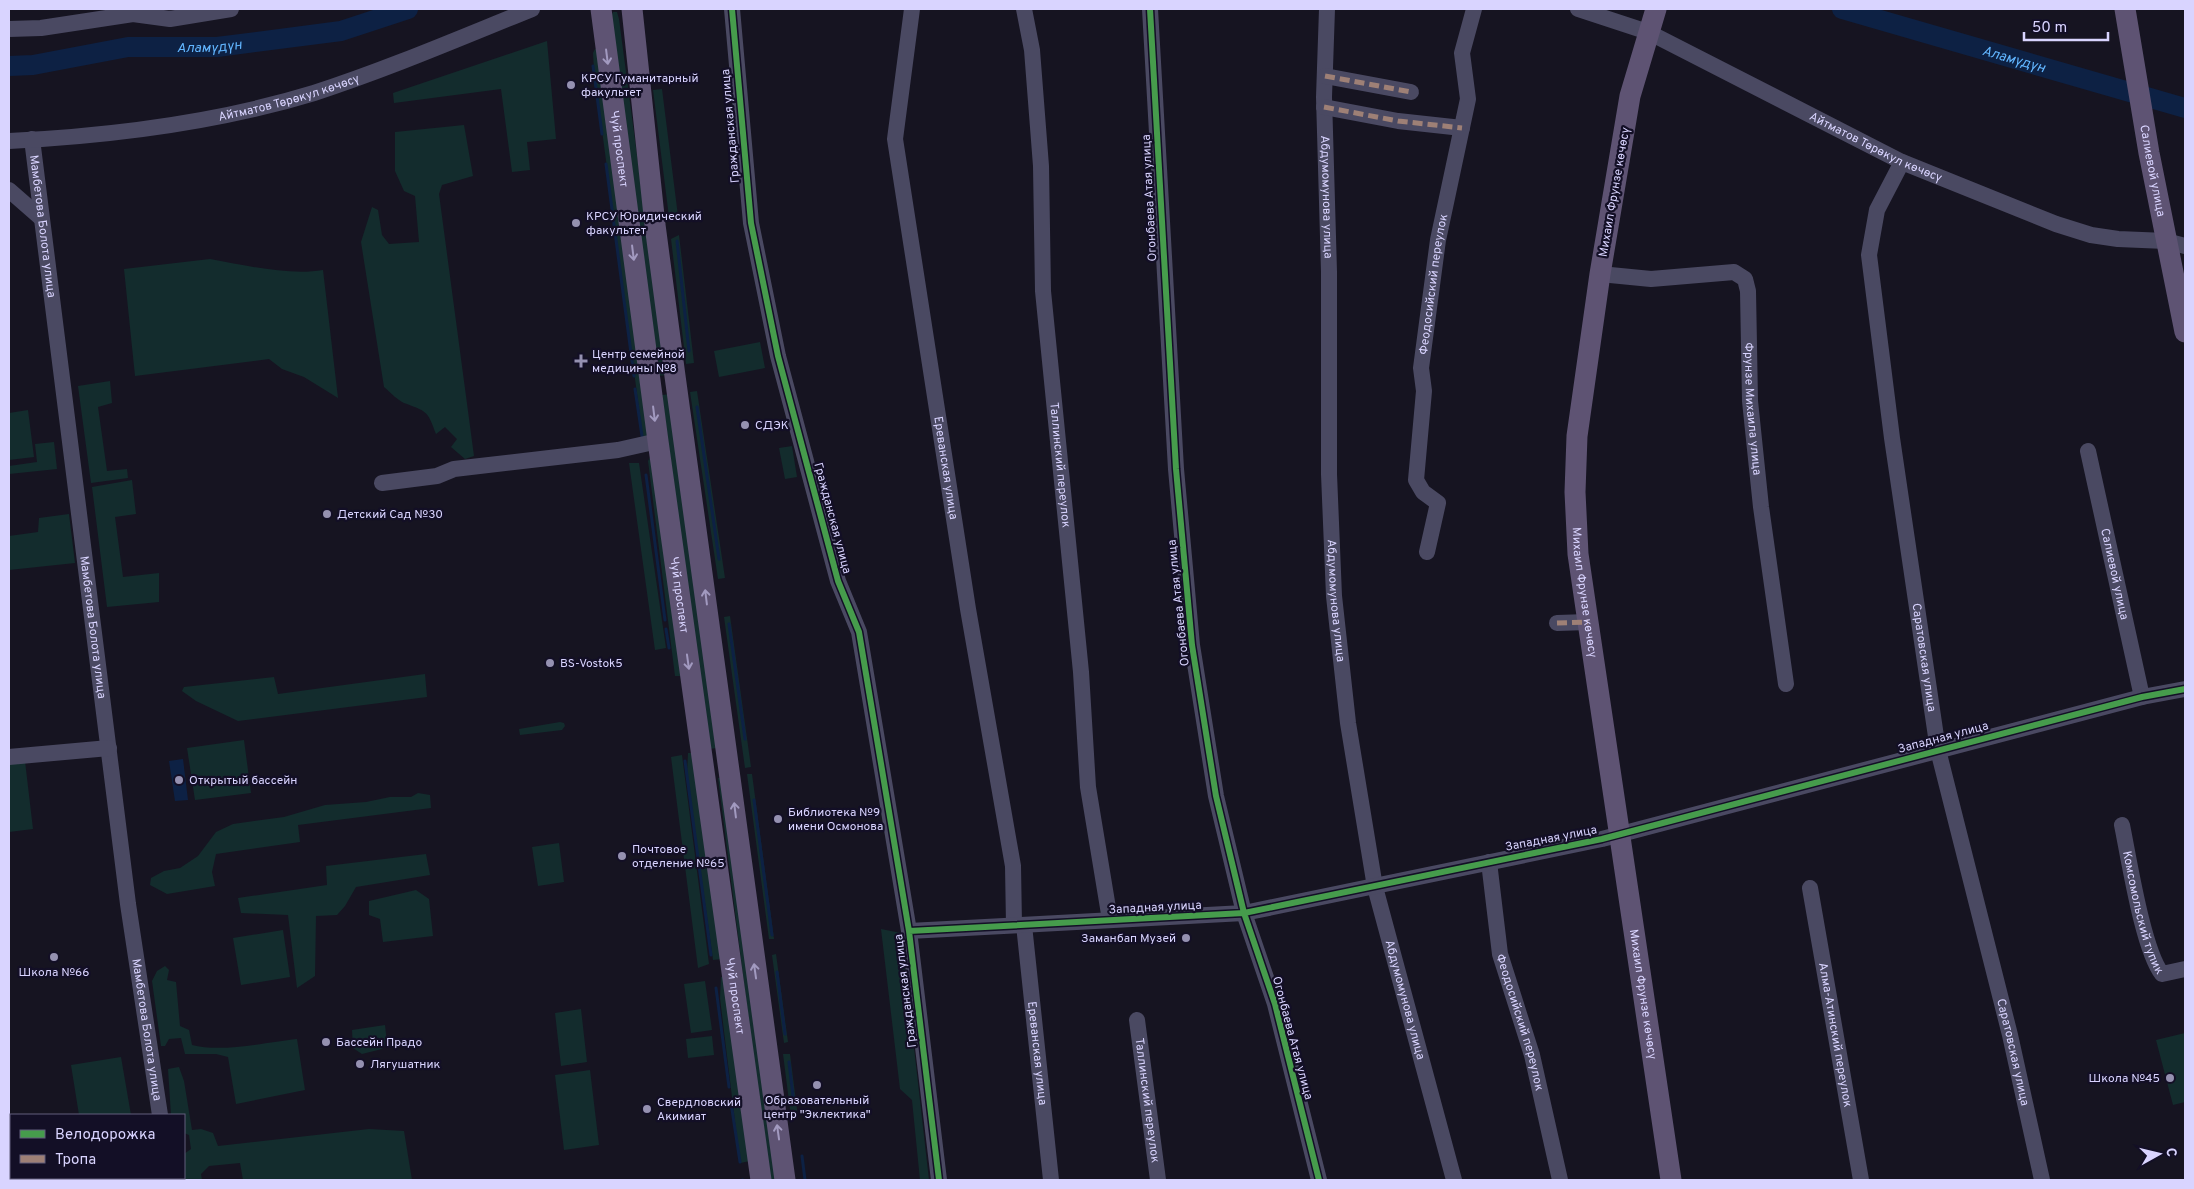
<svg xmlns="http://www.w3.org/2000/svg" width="2194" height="1189" viewBox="0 0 2194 1189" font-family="Overpass,sans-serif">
  <rect width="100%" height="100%" fill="#161421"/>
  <!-- green -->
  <path fill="#132c2d" d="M 613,12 L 617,12 L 619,19 L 666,375 L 658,376 L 611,17 Z
    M 547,41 L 556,139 L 527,142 L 530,170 L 512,172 L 501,89 L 394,103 L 393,93 Z
    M 595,49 L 600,49 L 652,437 L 643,439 L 594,70 L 593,53 Z
    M 662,89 L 678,216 L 669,217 L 653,90 Z
    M 464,125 L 473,176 L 442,185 L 439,194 L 474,456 L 465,459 L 451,447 L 457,439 L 445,427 L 436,434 C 428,412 428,412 407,404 C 399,402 390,392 384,387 L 361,242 L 372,207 L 378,210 L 382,235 L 389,244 L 419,242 L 415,196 L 404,191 L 395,171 L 395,132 Z
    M 679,235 L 694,363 L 686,364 L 671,239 Z
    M 210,259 C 244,265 289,276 323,270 L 338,398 L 304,377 L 282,369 L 269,359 L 135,376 L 124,269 Z
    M 760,342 L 765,368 L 719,377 L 714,351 Z
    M 110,381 L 112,403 L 98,407 L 107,471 L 127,469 L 128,478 L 91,483 L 78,386 Z
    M 697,391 L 725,578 L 718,579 L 690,392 Z
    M 670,394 L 717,748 L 709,749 L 662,395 Z
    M 28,410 L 34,457 L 9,460 L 9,413 Z
    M 54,442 L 57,469 L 9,474 L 9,466 L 37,462 L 35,444 Z
    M 792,446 L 797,477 L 785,479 L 779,448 Z
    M 651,456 L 683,676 L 675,676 L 648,461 Z
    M 629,463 L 639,463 L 666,648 L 655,650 Z
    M 132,480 L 136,514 L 115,517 L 123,577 L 159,573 L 159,602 L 107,607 L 92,487 Z
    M 69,514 L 75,563 L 9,570 L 9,536 L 38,532 L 39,518 Z
    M 730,616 L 751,767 L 745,768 L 724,617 Z
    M 425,674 L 427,697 L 238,721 L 196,701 L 182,691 L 184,687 L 274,677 L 278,694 Z
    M 560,722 L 564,723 L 565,726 L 562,730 L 520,735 L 519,729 Z
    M 244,740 L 251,793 L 195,800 L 187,748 Z
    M 688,753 L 693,753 L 722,959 L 713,960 L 687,774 Z
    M 682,755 L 709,964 L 698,968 L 671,757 Z
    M 25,761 L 33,829 L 9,832 L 9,763 Z
    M 747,774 L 752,774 L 774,939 L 769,939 Z
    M 725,777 L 777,1180 L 769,1180 L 718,778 Z
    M 418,793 L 430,795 L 431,808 L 298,825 L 300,842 L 216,854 L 212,872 L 215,886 L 167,894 L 150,885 L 151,878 L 164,871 L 180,868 L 198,856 L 216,832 L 233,824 L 284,817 L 325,805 L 366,802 L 390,797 L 411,797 Z
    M 559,843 L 564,882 L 538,886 L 532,847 Z
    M 426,854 L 430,875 L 356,887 L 345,906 L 337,915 L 316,916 L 315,976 L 297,988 L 288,915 L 241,913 L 238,898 L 327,885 L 326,866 Z
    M 416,890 L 429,899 L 433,936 L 383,942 L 380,919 L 369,915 L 369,901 Z
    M 881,929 L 901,933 L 929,1180 L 920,1180 L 912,1100 L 900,1089 Z
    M 283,930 L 290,977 L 241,985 L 233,938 Z
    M 776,954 L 788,1042 L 784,1043 L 772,955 Z
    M 165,966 L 169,970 L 167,980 L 176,982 L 180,1026 L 189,1030 L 192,1045 C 222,1053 267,1042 297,1039 L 305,1090 L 236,1104 L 228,1057 L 216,1054 L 185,1054 L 181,1038 L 169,1039 L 165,1046 L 161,1046 L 152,981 L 157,971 Z
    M 721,977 L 725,977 L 750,1161 L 740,1163 L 720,998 Z
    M 705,981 L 712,1030 L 691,1033 L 684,984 Z
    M 581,1009 L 587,1062 L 561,1066 L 555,1013 Z
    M 385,1025 L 387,1043 L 382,1049 L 362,1054 L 353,1048 L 352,1030 Z
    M 2185,1033 L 2185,1102 L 2173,1105 L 2156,1040 Z
    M 712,1036 L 714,1055 L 688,1058 L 686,1039 Z
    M 783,1054 L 790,1054 L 798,1117 L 791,1117 Z
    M 121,1057 L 131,1115 L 79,1115 L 71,1065 Z
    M 179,1067 L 184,1081 L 192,1130 L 201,1129 L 213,1133 L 218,1146 L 369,1129 L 404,1131 L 412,1180 L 243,1180 L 240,1163 L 209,1166 L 201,1174 L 202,1180 L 179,1180 L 180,1178 L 184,1178 L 184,1154 L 191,1149 L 189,1135 L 184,1133 L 184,1115 L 171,1115 L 168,1069 Z
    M 590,1070 L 599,1145 L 564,1150 L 555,1075 Z"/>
  <!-- water -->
  <path fill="#0d2144" d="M 183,759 L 188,800 L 175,801 L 169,761 Z"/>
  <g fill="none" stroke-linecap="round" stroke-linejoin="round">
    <!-- stream -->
    <path stroke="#0d2144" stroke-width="3" d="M 593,66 L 602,134
      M 606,164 L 634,376
      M 677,241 L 689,351
      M 635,389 L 642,436
      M 697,407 L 719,559
      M 646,475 L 665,620
      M 729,624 L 745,739
      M 666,629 L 669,648
      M 685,761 L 711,955
      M 754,800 L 772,935
      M 777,972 L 785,1034
      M 716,988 L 729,1087
      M 789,1062 L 793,1096
      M 731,1103 L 740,1162
      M 802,1156 L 805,1180
      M 742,1180 L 743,1180"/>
    <!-- river -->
    <g stroke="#0d2144" stroke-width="20">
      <path id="s1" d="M 1842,9 L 2185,108"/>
      <path id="s2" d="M 9,66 L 33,65 L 128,47 L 217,47 L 341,31 L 408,9"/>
    </g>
    <!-- minor -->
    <g stroke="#4a4962" stroke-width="16">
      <path d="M 732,9 L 751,223 L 778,356 L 838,581 L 859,632 L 909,931 L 939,1180"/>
      <path id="s3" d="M 912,9 L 895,139 L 968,609 L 1013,866 L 1014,925"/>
      <path id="s4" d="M 1024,9 L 1032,50 L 1041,166 L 1043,291 L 1081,672 L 1088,787 L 1110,920"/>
      <path d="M 1150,9 L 1176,469 L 1192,645 L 1216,796 L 1244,913 L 1275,1004 L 1319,1180"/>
      <path id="s5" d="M 1327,9 L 1324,97 L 1329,272 L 1329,474 L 1334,596 L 1348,723 L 1375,887 L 1454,1180"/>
      <path id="s6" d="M 1578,9 L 1648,32 L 1902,162 L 2056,224 L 2091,235 L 2118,239 L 2166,241 L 2185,246"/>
      <path d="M 9,29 L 41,28 L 133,14 L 170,19 L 231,9"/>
      <path d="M 1325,76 L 1411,92"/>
      <path d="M 1324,107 L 1398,121 L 1462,128"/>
      <path id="s7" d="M 32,139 L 128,904 L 160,1115"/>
      <path id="s8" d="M 9,141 C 110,136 216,123 314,93 C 388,69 460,38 532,9"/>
      <path id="s9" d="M 1902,162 L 1877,210 L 1869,255 L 1892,438 L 1938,750 L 2010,1035 L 2042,1180"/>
      <path d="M 9,190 L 41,218"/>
      <path id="s10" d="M 1600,274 L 1651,279 L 1734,272 L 1745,279 L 1748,291 L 1750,401 L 1761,507 L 1786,684"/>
      <path id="s11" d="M 2088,451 L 2142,697"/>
      <path d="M 382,483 L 437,476 L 454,469 L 618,450 L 658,441"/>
      <path id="s12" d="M 1427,552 L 1438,503 L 1423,492 L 1416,480 L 1424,391 L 1421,368 L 1438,240 L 1468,99 L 1462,53 L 1474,9"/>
      <path d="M 1557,623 L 1588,622"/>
      <path d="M 9,757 L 109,748"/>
      <path id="s13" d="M 2122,825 C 2129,859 2143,950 2162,974 L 2185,969"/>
      <path id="s14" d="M 1489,862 L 1500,954 L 1532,1055 L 1560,1180"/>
      <path id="s15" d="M 1810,888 L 1861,1180"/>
      <path id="s16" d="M 1024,925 L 1051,1180"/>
      <path d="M 909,931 L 1244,913 L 1602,839 L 2142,697 L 2185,689"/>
      <path id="s17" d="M 1137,1020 L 1158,1180"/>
      <path d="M 169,1178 L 170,1180"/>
    </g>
    <!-- major -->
    <g stroke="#5e5373" stroke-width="21">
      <path id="s18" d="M 601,9 L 658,441 L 761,1180"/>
      <path d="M 632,9 L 655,225 L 675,376 L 785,1180"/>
      <path id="s19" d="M 1656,9 L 1630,96 L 1600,274 L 1577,436 L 1575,492 L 1578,554 L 1588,622 L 1671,1180"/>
      <path id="s20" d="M 2125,9 L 2149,153 L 2185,332"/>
    </g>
    <!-- quiet -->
    <path stroke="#9e8076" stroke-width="5" stroke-dasharray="10 5" stroke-linecap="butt" d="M 1325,76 L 1411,92
      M 1324,107 L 1398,121 L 1462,128
      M 1557,623 L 1588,622"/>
    <defs>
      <path id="cycleway" d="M 732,9 L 751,223 L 778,356 L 838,581 L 859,632 L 909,931 L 939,1180
        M 1150,9 L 1176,469 L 1192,645 L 1216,796 L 1244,913 L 1275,1004 L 1319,1180
        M 909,931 L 1244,913 L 1602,839 L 2142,697 L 2185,689"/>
    </defs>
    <!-- cycleway casing -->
    <use href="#cycleway" stroke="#130f26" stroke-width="9"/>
    <!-- cycleway -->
    <use href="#cycleway" stroke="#469c4c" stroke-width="6"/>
  </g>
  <!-- one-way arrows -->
  <defs><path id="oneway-shaft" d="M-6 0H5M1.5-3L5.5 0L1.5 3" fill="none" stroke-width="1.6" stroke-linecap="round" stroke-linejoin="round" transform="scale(1.25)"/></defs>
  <g stroke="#a29ac0">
    <use href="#oneway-shaft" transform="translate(607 57) rotate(83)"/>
    <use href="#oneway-shaft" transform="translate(633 253) rotate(83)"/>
    <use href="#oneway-shaft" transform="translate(654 414) rotate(83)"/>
    <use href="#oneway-shaft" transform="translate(706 597) rotate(-97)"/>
    <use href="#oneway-shaft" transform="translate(688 662) rotate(82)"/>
    <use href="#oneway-shaft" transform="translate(735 810) rotate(-97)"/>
    <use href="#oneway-shaft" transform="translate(755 971) rotate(-98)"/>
    <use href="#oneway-shaft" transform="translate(778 1132) rotate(-98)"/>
  </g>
  <!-- markers -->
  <g fill="#9591b1" stroke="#130f26" stroke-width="2">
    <circle cx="571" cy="85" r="5"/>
    <circle cx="576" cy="223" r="5"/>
    <path d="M578.5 353.5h5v5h5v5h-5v5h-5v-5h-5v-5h5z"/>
    <circle cx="745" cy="425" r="5"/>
    <circle cx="327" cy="514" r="5"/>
    <circle cx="550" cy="663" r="5"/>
    <circle cx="179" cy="780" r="5"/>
    <circle cx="778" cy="819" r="5"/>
    <circle cx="622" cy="856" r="5"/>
    <circle cx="1186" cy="938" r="5"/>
    <circle cx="54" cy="957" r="5"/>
    <circle cx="326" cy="1042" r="5"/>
    <circle cx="360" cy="1064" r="5"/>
    <circle cx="2170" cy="1078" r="5"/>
    <circle cx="817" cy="1085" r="5"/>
    <circle cx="647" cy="1109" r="5"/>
  </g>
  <g text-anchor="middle" stroke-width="4.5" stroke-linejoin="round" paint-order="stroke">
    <!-- poi labels -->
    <g font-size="12" fill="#d9d4ff" stroke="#130f26" text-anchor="start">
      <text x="581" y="82">КРСУ Гуманитарный<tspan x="581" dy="14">факультет</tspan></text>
      <text x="586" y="220">КРСУ Юридический<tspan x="586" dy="14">факультет</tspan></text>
      <text x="592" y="358">Центр семейной<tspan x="592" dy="14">медицины №8</tspan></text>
      <text x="755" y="429">СДЭК</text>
      <text x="337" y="518">Детский Сад №30</text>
      <text x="560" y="667">BS-Vostok5</text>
      <text x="189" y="784">Открытый бассейн</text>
      <text x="788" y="816">Библиотека №9<tspan x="788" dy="14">имени Осмонова</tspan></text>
      <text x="632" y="853">Почтовое<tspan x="632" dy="14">отделение №65</tspan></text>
      <text x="1176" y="942" text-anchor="end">Заманбап Музей</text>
      <text x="54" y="976" text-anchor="middle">Школа №66</text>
      <text x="336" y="1046">Бассейн Прадо</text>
      <text x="370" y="1068">Лягушатник</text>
      <text x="2160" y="1082" text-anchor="end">Школа №45</text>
      <text x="817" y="1104" text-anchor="middle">Образовательный<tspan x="817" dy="14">центр "Эклектика"</tspan></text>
      <text x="657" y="1106">Свердловский<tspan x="657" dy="14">Акимиат</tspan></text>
    </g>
    <!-- street labels -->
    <g font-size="12" fill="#d9d4ff" stroke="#130f26">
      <text dy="4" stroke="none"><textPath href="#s8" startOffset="284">Айтматов Төрөкул көчөсү</textPath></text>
      <text transform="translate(730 126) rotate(-95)" y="4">Гражданская улица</text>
      <text dy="4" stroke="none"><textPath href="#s6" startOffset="329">Айтматов Төрөкул көчөсү</textPath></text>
      <text dy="4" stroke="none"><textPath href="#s18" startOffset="141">Чуй проспект</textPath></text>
      <text dy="4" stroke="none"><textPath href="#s20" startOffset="164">Салиевой улица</textPath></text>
      <text transform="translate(1614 192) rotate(-80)" y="4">Михаил Фрунзе көчөсү</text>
      <text dy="4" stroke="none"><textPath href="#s5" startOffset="188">Абдумомунова улица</textPath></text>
      <text transform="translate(1149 198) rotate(-93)" y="4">Огонбаева Атая улица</text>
      <text dy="4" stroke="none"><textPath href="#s7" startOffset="88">Мамбетова Болота улица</textPath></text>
      <text dy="4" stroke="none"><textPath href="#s12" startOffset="280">Феодосийский переулок</textPath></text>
      <text dy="4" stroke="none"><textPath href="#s10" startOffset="278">Фрунзе Михаила улица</textPath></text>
      <text dy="4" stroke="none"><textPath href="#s4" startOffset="458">Таллинский переулок</textPath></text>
      <text dy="4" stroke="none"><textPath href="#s3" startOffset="464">Ереванская улица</textPath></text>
      <text transform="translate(833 518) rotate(75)" y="4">Гражданская улица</text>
      <text dy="4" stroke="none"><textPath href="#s11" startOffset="126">Салиевой улица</textPath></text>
      <text dy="4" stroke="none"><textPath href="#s19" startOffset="592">Михаил Фрунзе көчөсү</textPath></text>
      <text dy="4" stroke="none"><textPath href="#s18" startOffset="591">Чуй проспект</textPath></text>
      <text dy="4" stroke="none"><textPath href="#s5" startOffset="592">Абдумомунова улица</textPath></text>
      <text transform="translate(1178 603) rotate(-96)" y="4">Огонбаева Атая улица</text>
      <text dy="4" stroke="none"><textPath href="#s7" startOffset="492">Мамбетова Болота улица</textPath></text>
      <text dy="4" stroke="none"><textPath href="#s9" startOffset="506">Саратовская улица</textPath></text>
      <text transform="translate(1943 737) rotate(-15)" y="4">Западная улица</text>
      <text transform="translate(1551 838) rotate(-11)" y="4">Западная улица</text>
      <text transform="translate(1155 907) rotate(-3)" y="4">Западная улица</text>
      <text dy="4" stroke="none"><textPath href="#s13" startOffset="90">Комсомольский тупик</textPath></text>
      <text transform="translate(905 991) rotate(-97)" y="4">Гражданская улица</text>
      <text dy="4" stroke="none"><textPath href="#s19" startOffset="998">Михаил Фрунзе көчөсү</textPath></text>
      <text dy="4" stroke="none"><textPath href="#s18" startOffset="996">Чуй проспект</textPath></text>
      <text dy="4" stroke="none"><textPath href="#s5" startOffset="998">Абдумомунова улица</textPath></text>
      <text dy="4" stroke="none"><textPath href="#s14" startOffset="164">Феодосийский переулок</textPath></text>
      <text dy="4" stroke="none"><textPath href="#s7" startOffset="898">Мамбетова Болота улица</textPath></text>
      <text dy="4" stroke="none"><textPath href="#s15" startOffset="149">Алма-Атинский переулок</textPath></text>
      <text transform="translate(1293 1038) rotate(75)" y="4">Огонбаева Атая улица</text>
      <text dy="4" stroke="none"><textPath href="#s9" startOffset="911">Саратовская улица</textPath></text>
      <text dy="4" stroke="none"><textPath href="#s16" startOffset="129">Ереванская улица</textPath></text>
      <text dy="4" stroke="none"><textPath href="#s17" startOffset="81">Таллинский переулок</textPath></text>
    </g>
    <!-- water labels -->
    <g font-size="14" font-style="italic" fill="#62b6ff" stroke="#130f26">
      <text dy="5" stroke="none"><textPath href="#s2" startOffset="202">Аламүдүн</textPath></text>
      <text dy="5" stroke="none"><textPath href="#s1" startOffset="179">Аламүдүн</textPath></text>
    </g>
  </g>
  <!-- border -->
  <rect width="2194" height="1189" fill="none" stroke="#d9d4ff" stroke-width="20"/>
  <!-- legend -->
  <rect x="10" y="1114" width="175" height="65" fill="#130f26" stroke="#625e7d"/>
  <rect x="20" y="1130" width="25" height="8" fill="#469c4c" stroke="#625e7d"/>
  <text x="55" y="1139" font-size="15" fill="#d9d4ff">Велодорожка</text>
  <rect x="20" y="1155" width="25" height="8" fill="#9e8076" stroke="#625e7d"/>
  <text x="55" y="1164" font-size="15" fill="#d9d4ff">Тропа</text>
  <!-- north arrow -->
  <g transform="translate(2159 1154) rotate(82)" stroke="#130f26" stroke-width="4" paint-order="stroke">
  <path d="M0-4L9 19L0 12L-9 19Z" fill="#d9d4ff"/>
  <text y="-8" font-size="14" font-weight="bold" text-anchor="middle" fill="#d9d4ff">С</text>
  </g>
  <!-- scale -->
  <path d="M2024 32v8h84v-8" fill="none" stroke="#d9d4ff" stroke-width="2.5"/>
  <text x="2032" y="32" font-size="15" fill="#d9d4ff" stroke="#130f26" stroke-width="4" paint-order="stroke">50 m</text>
</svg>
